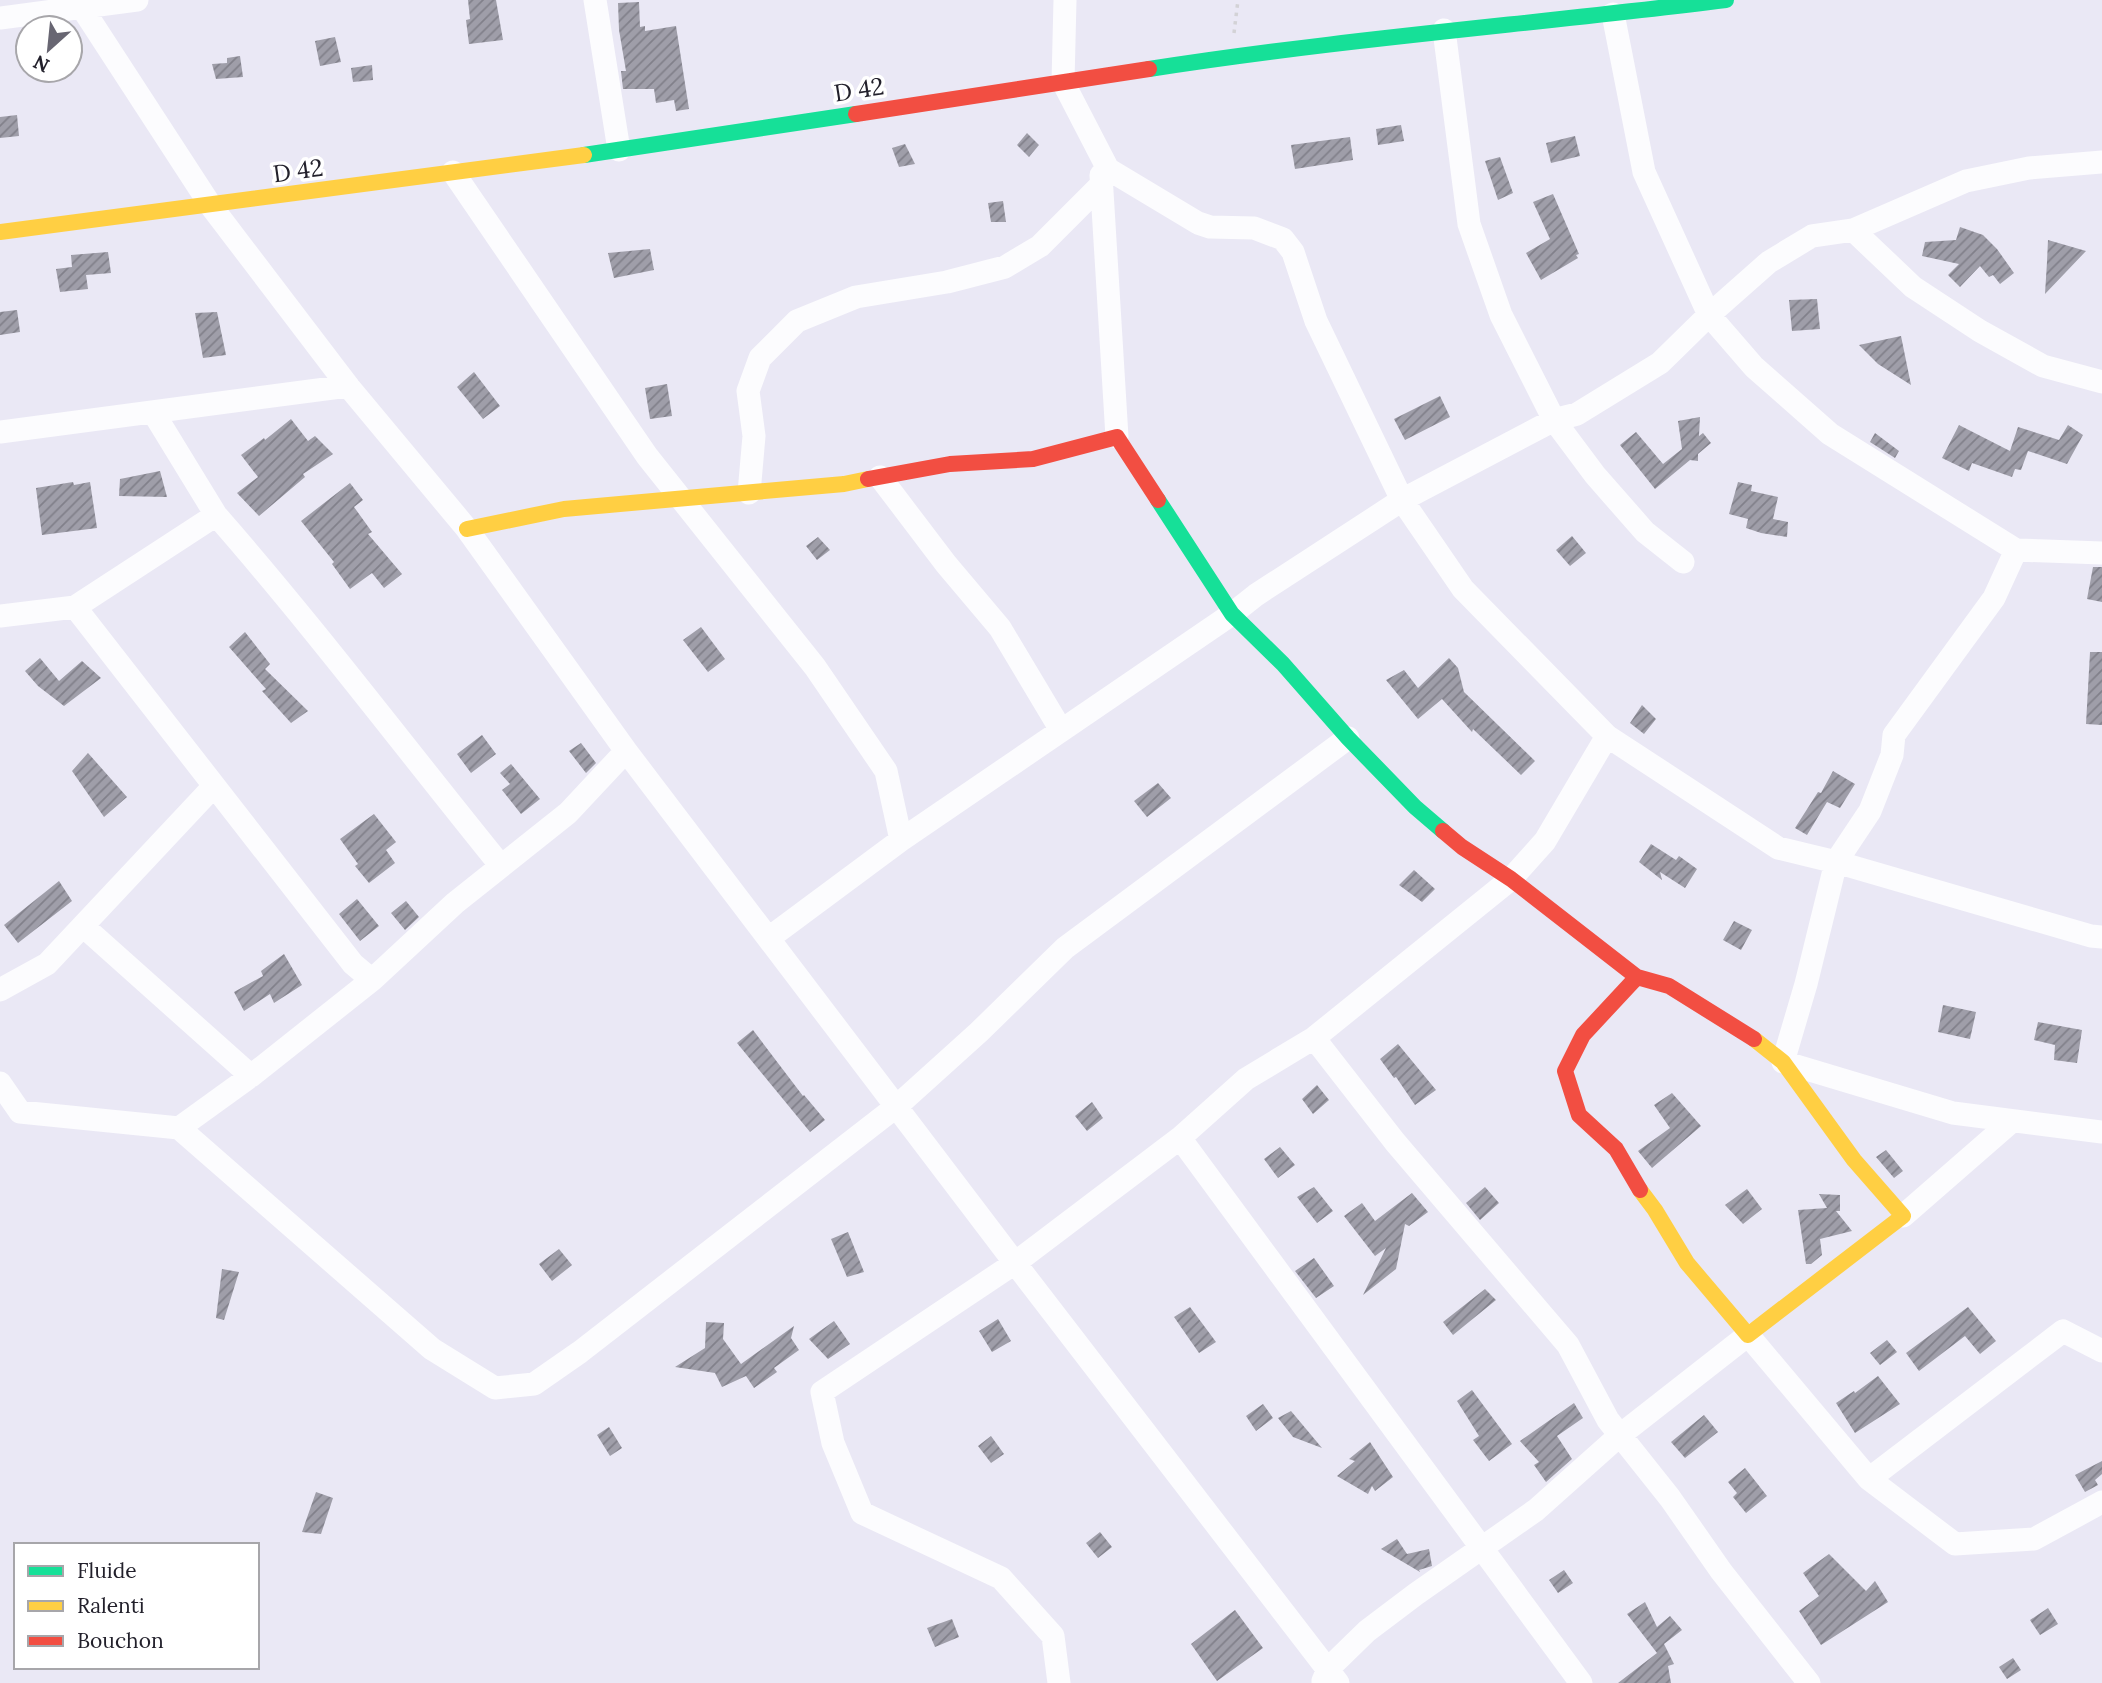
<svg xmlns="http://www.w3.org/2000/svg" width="2102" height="1683" viewBox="0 0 2102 1683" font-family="Lora,serif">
  <defs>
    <pattern id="building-hatch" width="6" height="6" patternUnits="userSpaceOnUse" patternTransform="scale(1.75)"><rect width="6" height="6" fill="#9f9ea9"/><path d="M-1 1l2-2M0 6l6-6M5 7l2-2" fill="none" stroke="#81808a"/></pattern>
  </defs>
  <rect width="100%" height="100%" fill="#eae8f5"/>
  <!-- building -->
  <path fill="url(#building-hatch)" d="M 468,0 L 496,0 L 503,40 L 469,44 L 466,20 L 470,19 Z
    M 639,2 L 640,27 L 645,26 L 645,31 L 676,26 L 689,109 L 676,111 L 674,100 L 656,103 L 654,89 L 623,89 L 621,71 L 626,71 L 619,30 L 618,3 Z
    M 335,37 L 341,62 L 320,66 L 315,41 Z
    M 240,56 L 243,77 L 216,79 L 212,64 L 227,63 L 227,58 Z
    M 372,65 L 373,80 L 353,82 L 351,68 Z
    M 17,115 L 19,136 L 0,138 L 0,117 Z
    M 1401,125 L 1404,141 L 1378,145 L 1376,129 Z
    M 1027,133 L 1039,145 L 1029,157 L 1017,145 Z
    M 1575,136 L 1580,156 L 1551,163 L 1546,143 Z
    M 1350,137 L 1353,160 L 1295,169 L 1291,145 Z
    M 905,144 L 915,164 L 899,167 L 892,148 Z
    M 1500,157 L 1513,193 L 1498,200 L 1485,161 Z
    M 1553,194 L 1579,254 L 1576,255 L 1578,258 L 1541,280 L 1526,253 L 1550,239 L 1533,202 Z
    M 1003,201 L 1006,222 L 991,222 L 988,203 Z
    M 1960,227 L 1983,235 L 1997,249 L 2014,273 L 2000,284 L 1993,275 L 1989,277 L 1980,266 L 1960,287 L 1948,275 L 1959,264 L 1922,256 L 1925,242 L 1956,240 Z
    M 2048,240 L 2086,251 L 2045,294 L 2047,262 Z
    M 650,249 L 654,270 L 614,278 L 608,253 Z
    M 108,252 L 111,273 L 86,275 L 88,289 L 60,292 L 56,269 L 72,267 L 71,255 Z
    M 1817,299 L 1820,329 L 1792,331 L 1789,300 Z
    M 17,310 L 20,332 L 0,335 L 0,312 Z
    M 217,312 L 226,355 L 203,358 L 195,313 Z
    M 1901,336 L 1911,385 L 1878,364 L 1859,345 Z
    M 474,372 L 500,406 L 483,419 L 457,387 Z
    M 667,384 L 672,416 L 650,419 L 645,388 Z
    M 1440,396 L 1450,417 L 1405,440 L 1394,419 Z
    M 1700,417 L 1699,436 L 1703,433 L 1711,443 L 1698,454 L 1698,461 L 1690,460 L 1655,489 L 1620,445 L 1636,432 L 1663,464 L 1682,449 L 1678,421 Z
    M 291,419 L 308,441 L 315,436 L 333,454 L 303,474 L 305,477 L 259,516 L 237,493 L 258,477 L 241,455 L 264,438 L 265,440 Z
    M 1959,425 L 2010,451 L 2018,427 L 2059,440 L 2068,425 L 2083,435 L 2067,464 L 2028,451 L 2021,470 L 2015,469 L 2012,477 L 1972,463 L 1969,471 L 1942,458 Z
    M 1875,433 L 1899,451 L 1895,458 L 1870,442 Z
    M 160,471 L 167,497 L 119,496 L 120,479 Z
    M 73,482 L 74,485 L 90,482 L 97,528 L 42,535 L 36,488 Z
    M 1738,482 L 1752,485 L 1751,491 L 1778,497 L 1773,519 L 1788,522 L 1787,537 L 1761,533 L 1746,528 L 1748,519 L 1729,514 Z
    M 350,483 L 363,500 L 354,507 L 372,532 L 368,534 L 402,574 L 384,588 L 372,573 L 350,589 L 332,564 L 334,562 L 301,521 Z
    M 1572,536 L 1586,553 L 1570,566 L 1556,550 Z
    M 818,537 L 830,550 L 817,560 L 806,546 Z
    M 2093,567 L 2102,567 L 2102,602 L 2087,599 Z
    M 701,627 L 725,659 L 708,672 L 683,640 Z
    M 245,632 L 270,664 L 265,669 L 308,711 L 291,723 L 262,691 L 266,689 L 229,647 Z
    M 2090,652 L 2102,652 L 2102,725 L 2086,724 Z
    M 40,658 L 59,681 L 82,661 L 101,678 L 64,706 L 38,686 L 25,671 Z
    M 1449,658 L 1458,668 L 1464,692 L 1535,761 L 1521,775 L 1473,729 L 1472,732 L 1442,699 L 1418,719 L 1386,680 L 1404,670 L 1418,688 Z
    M 1642,705 L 1656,719 L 1644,734 L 1630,723 Z
    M 482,735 L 496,754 L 471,773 L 457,754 Z
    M 581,743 L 596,763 L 586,773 L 569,751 Z
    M 88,753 L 127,797 L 104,817 L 72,771 Z
    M 511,764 L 540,799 L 521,814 L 502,790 L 510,784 L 500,773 Z
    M 1833,771 L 1855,784 L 1840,808 L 1827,802 L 1807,835 L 1795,828 L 1818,792 L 1821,793 Z
    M 1158,783 L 1171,798 L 1147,817 L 1134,801 Z
    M 374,814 L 396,842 L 386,850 L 395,863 L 369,883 L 355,866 L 358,864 L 340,839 Z
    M 1651,844 L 1676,860 L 1679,856 L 1697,869 L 1685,888 L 1660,872 L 1662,880 L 1639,862 Z
    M 1414,870 L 1435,889 L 1422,902 L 1399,885 Z
    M 59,881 L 72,901 L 18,943 L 4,925 Z
    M 357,899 L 379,926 L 360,941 L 339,914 Z
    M 406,901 L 419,917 L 405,930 L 391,913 Z
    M 1734,921 L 1752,930 L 1741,950 L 1723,940 Z
    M 284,954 L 302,985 L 274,1003 L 270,994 L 244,1011 L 234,992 L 263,976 L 261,971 Z
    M 1943,1005 L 1976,1012 L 1970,1039 L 1938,1032 Z
    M 2038,1022 L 2082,1030 L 2077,1063 L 2054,1060 L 2055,1045 L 2034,1040 Z
    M 753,1030 L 803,1096 L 804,1095 L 825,1120 L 810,1132 L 737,1043 Z
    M 1398,1044 L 1436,1090 L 1415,1105 L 1396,1077 L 1394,1078 L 1380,1059 Z
    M 1317,1085 L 1329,1100 L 1313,1114 L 1302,1099 Z
    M 1672,1093 L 1701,1126 L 1652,1168 L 1638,1151 L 1670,1128 L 1654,1105 Z
    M 1092,1102 L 1103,1118 L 1087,1131 L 1075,1116 Z
    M 1280,1147 L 1295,1165 L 1278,1178 L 1264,1159 Z
    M 1886,1150 L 1903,1171 L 1894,1178 L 1876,1157 Z
    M 1314,1187 L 1333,1211 L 1317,1223 L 1297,1197 Z
    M 1485,1187 L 1499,1203 L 1480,1220 L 1466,1203 Z
    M 1747,1189 L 1762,1209 L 1743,1224 L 1725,1205 Z
    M 1412,1193 L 1428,1212 L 1409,1226 L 1405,1224 L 1396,1269 L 1363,1295 L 1386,1248 L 1375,1256 L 1344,1216 L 1362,1203 L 1375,1221 Z
    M 1819,1194 L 1840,1195 L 1840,1211 L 1836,1211 L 1852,1231 L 1820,1239 L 1822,1255 L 1811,1264 L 1806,1264 L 1798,1210 L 1827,1208 Z
    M 848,1232 L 864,1272 L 847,1277 L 831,1239 Z
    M 559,1249 L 572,1265 L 552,1281 L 539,1264 Z
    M 1314,1258 L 1334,1286 L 1316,1298 L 1295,1271 Z
    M 222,1269 L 239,1272 L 224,1320 L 216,1318 Z
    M 1485,1289 L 1496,1300 L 1453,1335 L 1443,1322 Z
    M 1190,1307 L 1216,1342 L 1199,1353 L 1174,1317 Z
    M 1968,1307 L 1996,1341 L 1980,1354 L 1965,1336 L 1919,1371 L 1906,1353 Z
    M 998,1319 L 1011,1341 L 992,1352 L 979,1331 Z
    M 834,1321 L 850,1344 L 828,1359 L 809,1339 Z
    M 706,1322 L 724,1323 L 723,1339 L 741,1364 L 794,1326 L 791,1338 L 799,1350 L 774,1368 L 777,1372 L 754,1388 L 746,1376 L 722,1387 L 715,1373 L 675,1367 L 705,1348 Z
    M 1887,1340 L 1897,1352 L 1880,1365 L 1870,1353 Z
    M 1878,1376 L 1900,1404 L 1855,1433 L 1836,1403 L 1854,1391 L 1855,1393 Z
    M 1472,1390 L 1512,1444 L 1489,1461 L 1473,1440 L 1479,1436 L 1457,1401 Z
    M 1574,1403 L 1583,1418 L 1557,1436 L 1572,1459 L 1546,1482 L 1534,1465 L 1539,1462 L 1520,1441 Z
    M 1263,1404 L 1273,1418 L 1256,1431 L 1246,1416 Z
    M 1291,1411 L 1322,1448 L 1293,1437 L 1278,1418 Z
    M 1704,1415 L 1718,1432 L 1685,1458 L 1671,1442 Z
    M 609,1427 L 622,1448 L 610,1456 L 597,1435 Z
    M 991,1436 L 1004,1454 L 991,1463 L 978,1446 Z
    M 1370,1442 L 1393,1477 L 1375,1491 L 1372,1486 L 1368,1494 L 1337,1476 L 1355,1461 L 1349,1459 Z
    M 2102,1461 L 2102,1474 L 2095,1480 L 2098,1485 L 2085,1492 L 2075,1475 Z
    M 1745,1468 L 1767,1496 L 1746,1513 L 1733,1497 L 1737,1493 L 1728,1482 Z
    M 316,1492 L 333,1498 L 321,1534 L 302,1532 Z
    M 1100,1532 L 1112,1547 L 1098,1558 L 1086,1543 Z
    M 1397,1539 L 1407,1554 L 1429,1549 L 1432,1566 L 1419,1570 L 1420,1572 L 1381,1549 Z
    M 1829,1554 L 1866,1591 L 1875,1581 L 1888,1602 L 1821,1645 L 1799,1611 L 1819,1596 L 1803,1573 Z
    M 1564,1570 L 1573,1583 L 1558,1593 L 1549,1580 Z
    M 1645,1602 L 1657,1627 L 1670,1616 L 1682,1630 L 1664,1644 L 1674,1664 L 1668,1666 L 1671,1683 L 1618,1683 L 1657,1653 L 1627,1614 Z
    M 2048,1608 L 2058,1624 L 2040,1635 L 2030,1620 Z
    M 1235,1610 L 1263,1648 L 1217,1681 L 1191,1644 Z
    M 952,1619 L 959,1637 L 935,1647 L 927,1628 Z
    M 2013,1658 L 2021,1670 L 2007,1679 L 1999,1667 Z"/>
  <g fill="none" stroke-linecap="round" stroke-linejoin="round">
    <!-- path -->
    <path stroke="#d3d2d6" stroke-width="3.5" stroke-dasharray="3.5 5" stroke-linecap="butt" d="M 1234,33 L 1238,0"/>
    <!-- street -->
    <path stroke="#fcfcfe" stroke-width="23" d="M 77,0 L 211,206 L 348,386 L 467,529 L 626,751 L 1015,1263 L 1338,1683
      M 595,0 L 619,150
      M 1065,0 L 1063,82 L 1108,169 L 1198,223 L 1210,227 L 1254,228 L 1283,239 L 1293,252 L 1316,321 L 1402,500 L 1463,589 L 1607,736 L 1778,848 L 1836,862 L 2091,936 L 2102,937
      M 1613,14 L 1644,172 L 1709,315 L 1754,367 L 1830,434 L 2016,550 L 2102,553
      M 0,18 L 137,0
      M 1444,30 L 1469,224 L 1501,315 L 1554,420 L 1595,475 L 1645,532 L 1683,562
      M 453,172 L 647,456 L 815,667 L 886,771 L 901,840
      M 1101,175 L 1117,437
      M 1853,230 L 1913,287 L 1980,331 L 2043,366 L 2102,382
      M 153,412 L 216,515
      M 0,432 L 348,386
      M 880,477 L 946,564 L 1000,628 L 1061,730
      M 749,493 L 754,436 L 748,391 L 760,358 L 797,321 L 856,297 L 947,282 L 1005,267 L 1040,246 L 1102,184
      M 2016,550 L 1994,598 L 1894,735 L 1892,755 L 1870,811 L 1836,862 L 1806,984 L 1783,1062 L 1953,1113 L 2102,1132
      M 75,607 L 353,964 L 372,980 L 455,903 L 568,813 L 626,751
      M 0,616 L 75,607 L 216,515 C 315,628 406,749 501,866
      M 83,926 L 251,1076
      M 769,938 L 901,840 L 1232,614 L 1256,595 L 1402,500 L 1554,420 L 1577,414 L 1660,363 L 1709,315 L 1769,262 L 1812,236 L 1853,230 L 1966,181 L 2029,168 L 2102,162
      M 0,990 L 47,964 L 214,786
      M 1314,1038 L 1395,1142 L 1568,1345 L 1608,1420 L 1670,1498 L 1721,1571 L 1809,1683
      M 0,1083 L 20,1112 L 179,1128 L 432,1349 L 495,1388 L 534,1384 L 580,1352 L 897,1106 L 979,1032 L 1065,948 L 1348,738
      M 179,1128 L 251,1076 L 372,980
      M 1180,1138 L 1581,1683
      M 1903,1216 L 2012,1121
      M 1869,1479 L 1955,1544 L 2034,1539 L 2102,1502
      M 1323,1681 L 1328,1669 L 1367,1631 L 1416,1594 L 1536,1510 L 1619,1436 L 1748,1335 L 1869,1479 L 2063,1331 L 2102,1351
      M 1059,1683 L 1053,1636 L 1001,1578 L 862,1513 L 833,1443 L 822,1392 L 1015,1263 L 1180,1138 L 1246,1079 L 1314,1038 L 1511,879 L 1545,841 L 1607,736"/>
    <!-- fast -->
    <path stroke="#16e098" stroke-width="16" d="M 1149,69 C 1341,39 1534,24 1726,0
      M 584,155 L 856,114
      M 1158,500 L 1232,614 L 1283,664 L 1348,738 L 1415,807 L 1443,831"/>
    <!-- slow -->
    <path stroke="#ffcf43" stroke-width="16" d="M 0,232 L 584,155
      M 467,529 L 564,509 L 844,484 L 868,479
      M 1640,1190 L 1655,1210 L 1687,1263 L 1748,1335 L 1903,1216 L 1854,1160 L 1783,1062 L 1754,1039"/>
    <!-- jam -->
    <path stroke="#f24e42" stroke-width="16" d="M 856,114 L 1149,69
      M 868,479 L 950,464 L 1033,459 L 1117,437 L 1158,500
      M 1443,831 L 1462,847 L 1511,879 L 1637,977 L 1669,986 L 1754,1039
      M 1637,977 L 1583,1035 L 1565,1071 L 1579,1115 L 1616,1149 L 1640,1190"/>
  </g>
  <g text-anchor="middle" stroke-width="7" stroke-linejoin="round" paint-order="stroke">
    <!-- street labels -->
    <g font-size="24" fill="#22202b" stroke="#fff">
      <text transform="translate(859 90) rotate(-9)" y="8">D 42</text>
      <text transform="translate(298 171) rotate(-8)" y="8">D 42</text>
    </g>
  </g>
  <!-- legend -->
  <rect x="14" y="1543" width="245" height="126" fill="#ffffff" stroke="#a7a6aa" stroke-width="2"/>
  <rect x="28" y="1566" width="35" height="10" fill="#16e098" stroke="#a7a6aa" stroke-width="2"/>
  <text x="77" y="1578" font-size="21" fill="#22202b">Fluide</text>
  <rect x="28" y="1601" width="35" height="10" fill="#ffcf43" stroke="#a7a6aa" stroke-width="2"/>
  <text x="77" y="1613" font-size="21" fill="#22202b">Ralenti</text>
  <rect x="28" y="1636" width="35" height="10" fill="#f24e42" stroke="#a7a6aa" stroke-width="2"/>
  <text x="77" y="1648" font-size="21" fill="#22202b">Bouchon</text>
  <!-- north arrow -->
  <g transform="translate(49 49) rotate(207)"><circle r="33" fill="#ffffff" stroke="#a7a6aa" stroke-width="2"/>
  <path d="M0-5L12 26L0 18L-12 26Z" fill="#686672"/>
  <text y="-10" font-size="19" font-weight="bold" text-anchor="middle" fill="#22202b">N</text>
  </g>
</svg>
